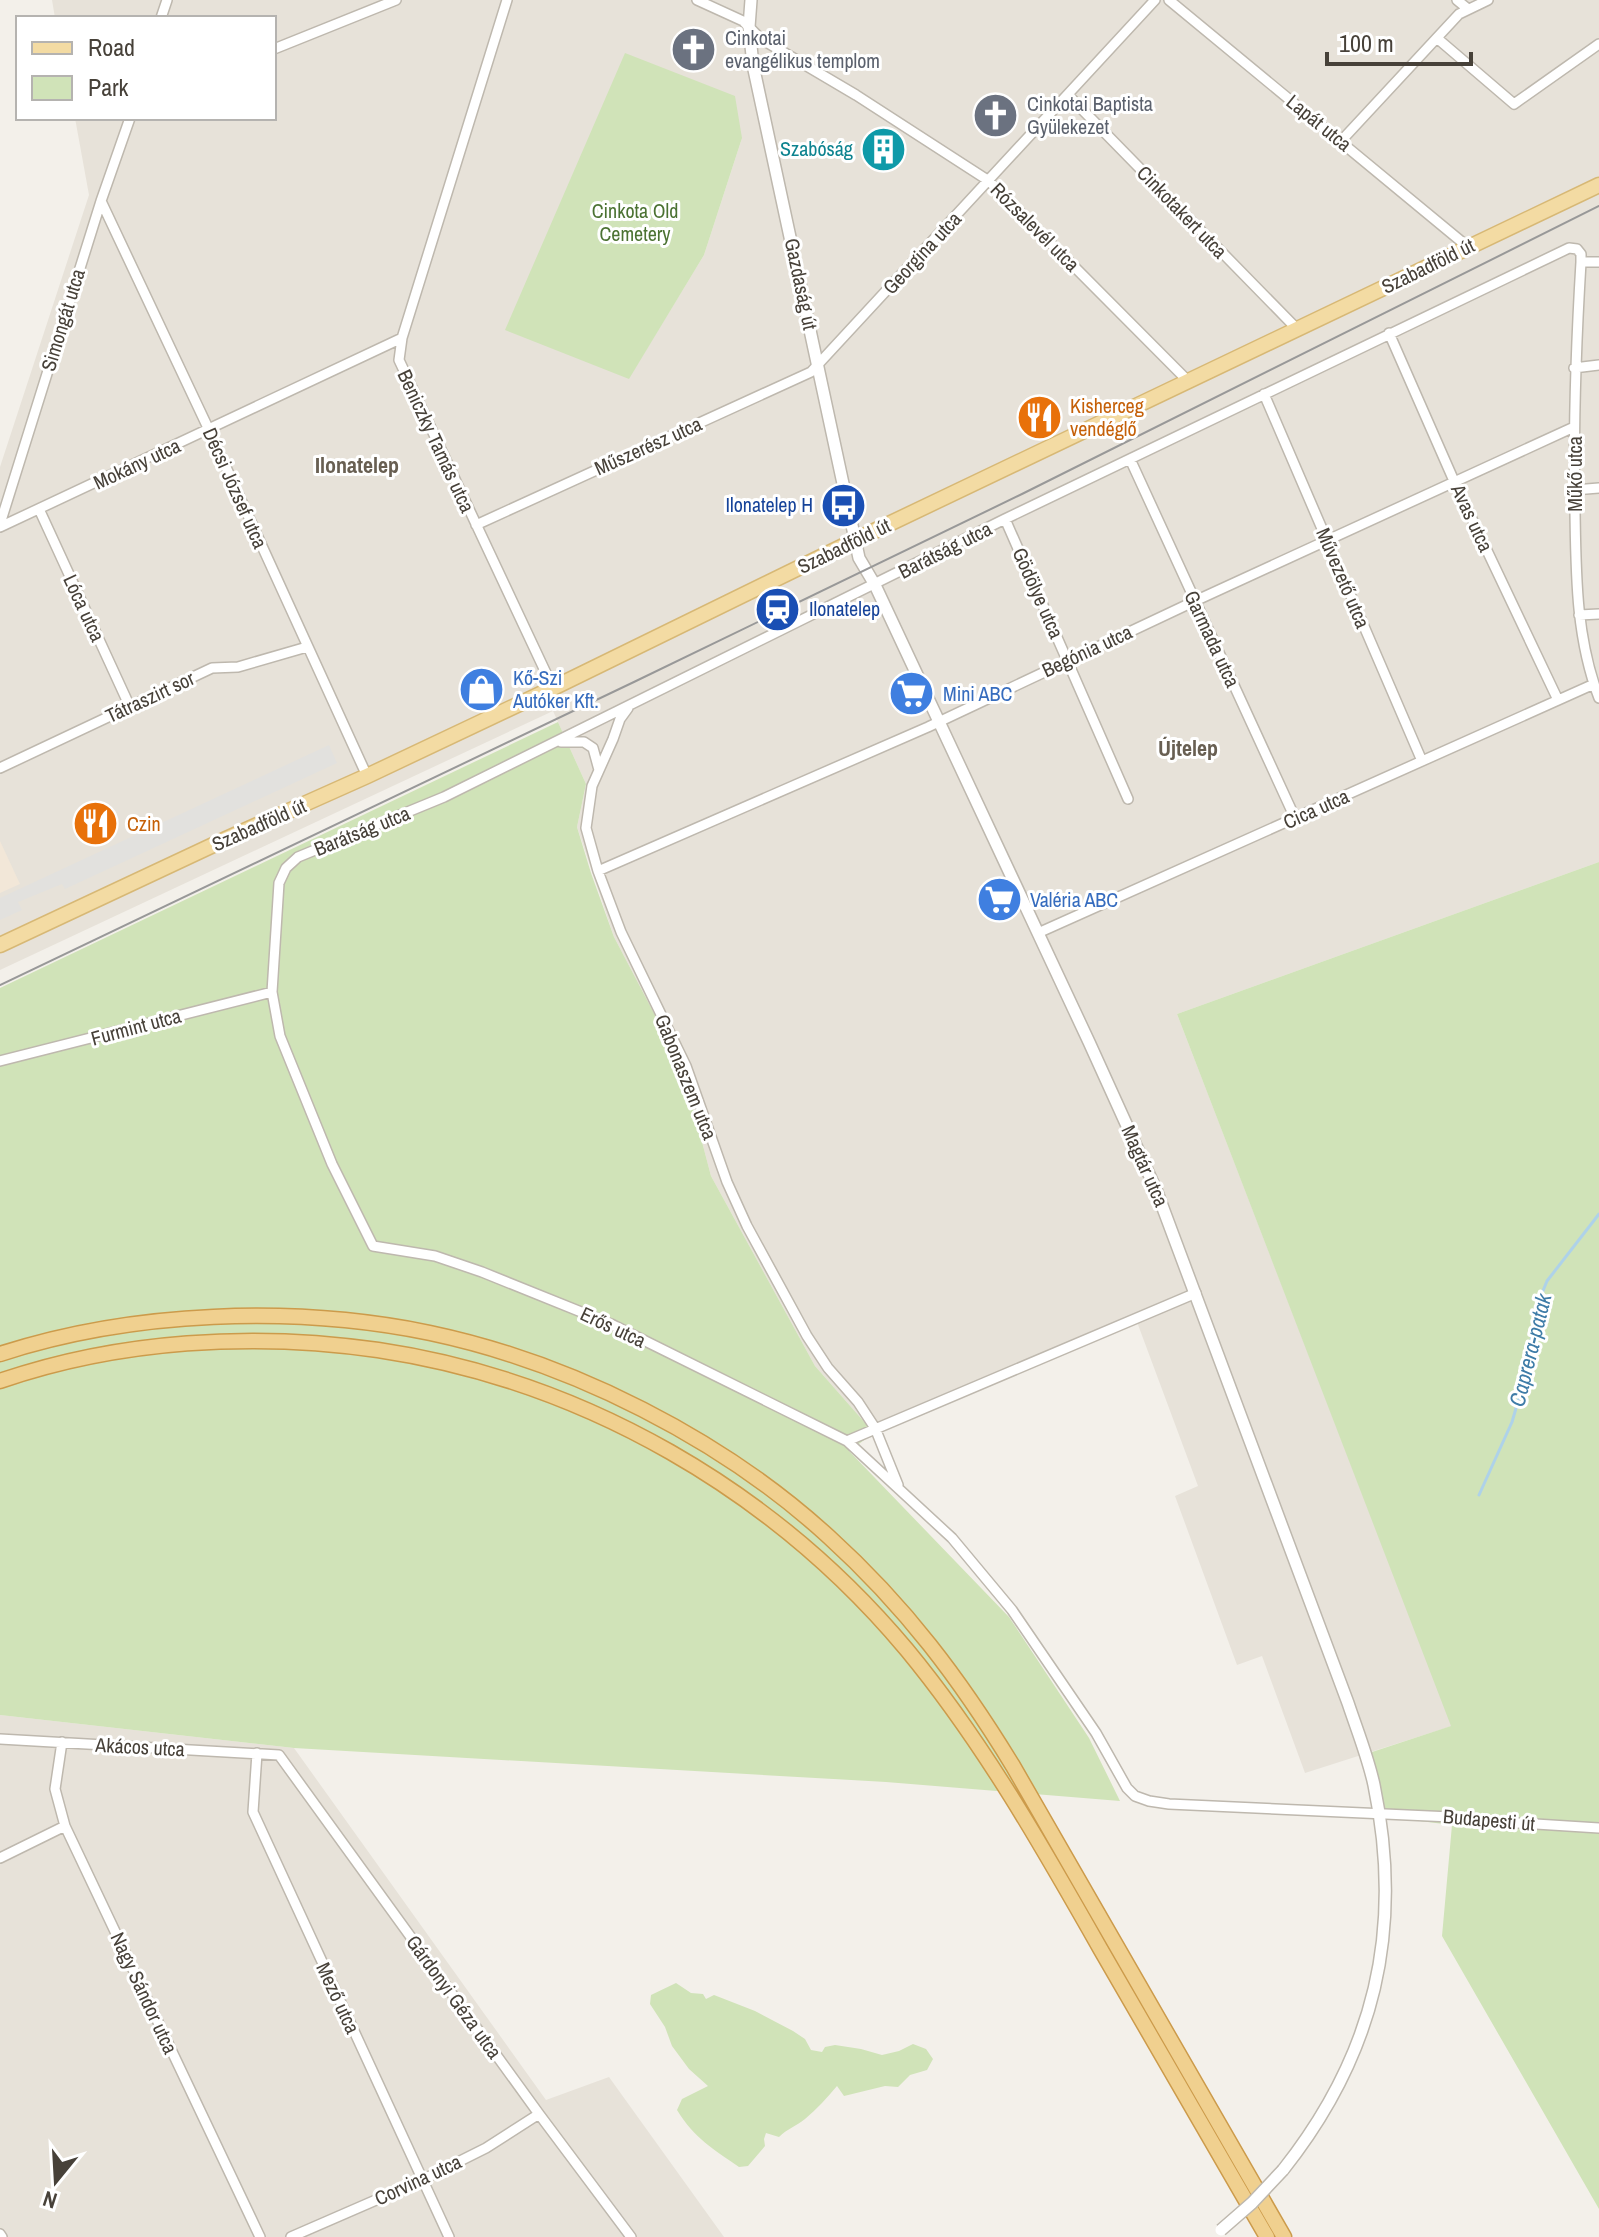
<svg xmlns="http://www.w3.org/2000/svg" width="1599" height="2237" viewBox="0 0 1599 2237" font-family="'Archivo Narrow',sans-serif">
  <rect width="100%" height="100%" fill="#f3f0ea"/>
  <!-- residential -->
  <path fill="#e7e2d9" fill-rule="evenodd" d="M 52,0 L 1599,0 L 1599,862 L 1177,1014 L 1452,1726 L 1305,1773 L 1262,1656 L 1237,1665 L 1175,1496 L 1198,1486 L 1137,1322 L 874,1433 L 815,1366 L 711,1176 L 691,1100 L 666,1036 L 614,937 L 577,827 L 586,784 L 553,711 L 0,970 L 0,467 L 89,195 L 75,118 L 274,118 L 274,18 L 55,18 ZM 742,138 L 704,255 L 629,378 Z
    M 0,1715 L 294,1748 L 546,2100 L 609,2077 L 724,2237 L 0,2237 Z"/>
  <!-- commercial -->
  <path fill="#f2e7d8" d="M 0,841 L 20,884 L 0,893 Z"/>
  <!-- green -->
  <path fill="#d0e3b8" d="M 625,53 L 735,96 L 742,138 L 704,255 L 629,379 L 505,330 Z
    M 558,722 L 586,784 L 577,827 L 591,873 L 614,937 L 666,1036 L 691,1100 L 711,1176 L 815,1366 L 874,1433 L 849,1451 L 1009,1617 L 1089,1738 L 1120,1801 L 886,1782 L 294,1748 L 0,1715 L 0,988 Z
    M 1599,862 L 1599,2209 L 1442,1936 L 1452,1825 L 1387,1817 L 1366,1754 L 1451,1726 L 1177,1014 Z
    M 676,1983 L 691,1993 L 703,1994 L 706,1999 L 714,1995 L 755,2011 L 793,2031 L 805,2039 L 811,2050 L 822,2052 L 825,2047 L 835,2045 L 861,2049 L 882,2055 L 899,2051 L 913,2044 L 926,2049 L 933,2059 L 927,2070 L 910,2075 L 898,2087 L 885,2086 L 844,2096 L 837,2086 C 827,2098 817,2109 805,2119 C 796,2126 787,2129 779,2137 L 766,2133 L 764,2139 L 765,2146 L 748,2166 L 739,2167 C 712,2148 695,2139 677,2110 L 682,2099 L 708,2086 L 689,2069 L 672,2046 L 665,2027 L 650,2004 L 651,1995 Z"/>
  <!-- parking -->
  <path fill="#e2e1de" d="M 329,745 L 337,763 L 65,889 L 62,884 L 18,902 L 22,910 L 0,920 L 0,898 Z"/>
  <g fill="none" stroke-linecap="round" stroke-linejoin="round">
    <!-- stream -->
    <path stroke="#aed2e9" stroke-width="3" d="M 1479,1495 L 1512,1422 L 1526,1374 L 1536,1308 L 1547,1281 L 1599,1214"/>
    <defs>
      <path id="minor" d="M 507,0 L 402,338 L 399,360 L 553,688
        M 697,0 L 743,21 L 761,39 L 856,95 L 989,181 L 1188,381
        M 1169,0 L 1468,247
        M 1457,0 L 1468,9
        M 161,18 L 167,0
        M 1438,39 L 1514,104 L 1599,44
        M 274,49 L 396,0
        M 1068,95 L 1297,329
        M 1341,141 L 1459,14 L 1488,0
        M 101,201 L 209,430 L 367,776
        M 1581,262 L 1599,262
        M 1389,333 L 1454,481 L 1558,700
        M 1574,368 L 1599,365
        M 1264,394 L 1422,761
        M 1130,459 L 1295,818
        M 1574,490 L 1599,488
        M 39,509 L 130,707
        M 1005,519 L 1128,799
        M 0,524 L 101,201 L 130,118
        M 476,525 L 811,372 L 1155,0
        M 0,527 L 402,338
        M 1579,615 L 1599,614
        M 628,708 L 620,719 L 613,739 L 592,786 L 586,828 L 598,871 L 621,932 L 686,1066 L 727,1182 L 747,1226 L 807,1336 L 828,1368 L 858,1402 L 875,1428 L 898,1485
        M 561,742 L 584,742 L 593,748 L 599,770
        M 0,768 L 212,668 L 238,667 L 307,647
        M 598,871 L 928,727 L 1195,601 L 1574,427
        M 1038,933 L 1594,684
        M 0,1061 L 272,992
        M 1196,1293 L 847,1441 L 611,1324 L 482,1272 L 435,1256 L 373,1246 L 332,1164 L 280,1036 L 272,992 L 279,883 L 286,868 L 298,857 L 444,797 L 1005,519 L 1569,248 L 1577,249 L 1581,254 L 1581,262 C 1576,345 1573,428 1575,512 C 1576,575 1576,638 1599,698
        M 847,1441 L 952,1538 L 1012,1610 L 1096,1733 L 1127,1788 L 1135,1796 L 1149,1801 L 1169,1804 L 1451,1817 L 1503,1822 L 1599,1828
        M 0,1739 L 279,1755 L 539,2114 L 631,2237
        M 62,1742 L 55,1789 L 65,1826 L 260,2237
        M 257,1753 L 253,1812 L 449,2237
        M 0,1858 L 65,1826
        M 0,2234 L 2,2237
        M 291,2237 L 422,2180 L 486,2148 L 539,2114"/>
      <path id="tertiary" d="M 751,0 L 749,27 L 753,65 L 859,558 L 875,585 L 1089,1042 L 1157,1192 L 1348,1703 C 1357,1730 1368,1757 1374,1785 C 1404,1930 1375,2054 1283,2170"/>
      <path id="primary" d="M 0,945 L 226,839 L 367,776 L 553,688 L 870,533 L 1599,185"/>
      <path id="trunk" d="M 0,1354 C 132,1311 294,1305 430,1333 C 572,1363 722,1439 829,1537 C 905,1606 960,1679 1013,1766 L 1284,2237
        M 0,1381 C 119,1340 254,1332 378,1350 C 585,1381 774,1491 907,1650 C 983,1742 1042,1846 1101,1950 C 1156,2045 1211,2141 1267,2237"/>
    </defs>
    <!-- minor casing -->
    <use href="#minor" stroke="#beb8ae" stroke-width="12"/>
    <!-- tertiary casing -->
    <use href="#tertiary" stroke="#beb8ae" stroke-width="14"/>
    <!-- primary casing -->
    <use href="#primary" stroke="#d7b875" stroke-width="17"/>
    <!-- trunk casing -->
    <use href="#trunk" stroke="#cc9b4b" stroke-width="17"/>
    <!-- minor -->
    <use href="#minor" stroke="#fff" stroke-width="9"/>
    <!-- tertiary -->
    <use href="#tertiary" stroke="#fff" stroke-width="11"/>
    <!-- primary -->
    <use href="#primary" stroke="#f3dba3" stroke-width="14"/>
    <!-- trunk -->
    <use href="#trunk" stroke="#f0d08f" stroke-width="14"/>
    <!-- tram -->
    <path stroke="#989898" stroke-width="2" d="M 0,985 L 636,681 L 1022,494 L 1599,206"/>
    <defs>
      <path id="tertiary-bridge" d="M 1221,2230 L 1252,2203 L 1283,2170"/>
    </defs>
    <!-- tertiary-bridge casing -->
    <use href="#tertiary-bridge" stroke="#beb8ae" stroke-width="14" stroke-linecap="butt"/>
    <!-- tertiary-bridge -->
    <use href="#tertiary-bridge" stroke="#fff" stroke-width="11"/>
  </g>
  <!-- icons -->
  <defs>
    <symbol id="church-disc" viewBox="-11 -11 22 22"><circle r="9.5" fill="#6b7280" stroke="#fff"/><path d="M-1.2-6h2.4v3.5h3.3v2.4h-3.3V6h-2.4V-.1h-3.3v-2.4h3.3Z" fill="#fff"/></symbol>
    <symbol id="building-disc" viewBox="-11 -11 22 22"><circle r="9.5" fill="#0f9aa8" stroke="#fff"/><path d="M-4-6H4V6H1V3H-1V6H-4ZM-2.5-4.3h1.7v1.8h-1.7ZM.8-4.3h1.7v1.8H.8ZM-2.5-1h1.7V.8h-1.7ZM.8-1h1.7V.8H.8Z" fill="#fff"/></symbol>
    <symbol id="restaurant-disc" viewBox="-11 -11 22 22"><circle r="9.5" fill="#e8710a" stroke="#fff"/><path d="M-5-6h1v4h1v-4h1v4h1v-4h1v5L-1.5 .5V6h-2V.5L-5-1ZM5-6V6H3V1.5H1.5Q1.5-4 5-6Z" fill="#fff"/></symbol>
    <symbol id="bus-disc" viewBox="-11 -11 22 22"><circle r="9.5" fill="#1a4fb4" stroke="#fff"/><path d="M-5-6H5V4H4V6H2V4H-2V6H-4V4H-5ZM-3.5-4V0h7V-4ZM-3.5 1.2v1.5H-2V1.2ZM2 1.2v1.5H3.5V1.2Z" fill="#fff"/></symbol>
    <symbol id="station-disc" viewBox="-11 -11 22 22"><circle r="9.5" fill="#1a4fb4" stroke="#fff"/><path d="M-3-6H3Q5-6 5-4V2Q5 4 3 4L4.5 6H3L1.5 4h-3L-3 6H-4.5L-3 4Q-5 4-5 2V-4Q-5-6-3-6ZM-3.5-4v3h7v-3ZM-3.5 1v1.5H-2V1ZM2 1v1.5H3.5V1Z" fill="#fff"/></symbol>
    <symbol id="shop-disc" viewBox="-11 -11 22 22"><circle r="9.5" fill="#3f7fe0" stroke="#fff"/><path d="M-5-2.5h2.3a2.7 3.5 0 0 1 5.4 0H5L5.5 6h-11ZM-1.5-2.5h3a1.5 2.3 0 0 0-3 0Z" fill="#fff"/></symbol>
    <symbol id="supermarket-disc" viewBox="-11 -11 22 22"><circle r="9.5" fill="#3f7fe0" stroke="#fff"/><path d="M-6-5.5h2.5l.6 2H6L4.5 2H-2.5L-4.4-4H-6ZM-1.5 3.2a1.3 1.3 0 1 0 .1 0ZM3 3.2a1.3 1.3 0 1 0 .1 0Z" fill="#fff"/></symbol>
  </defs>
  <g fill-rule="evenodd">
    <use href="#church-disc" x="668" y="24" width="51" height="51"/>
    <use href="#church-disc" x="970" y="90" width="51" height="51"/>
    <use href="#building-disc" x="858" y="124" width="51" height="51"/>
    <use href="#restaurant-disc" x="1014" y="392" width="51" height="51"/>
    <use href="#bus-disc" x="818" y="480" width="51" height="51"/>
    <use href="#station-disc" x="752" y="584" width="51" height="51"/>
    <use href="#shop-disc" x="456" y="664" width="51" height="51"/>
    <use href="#supermarket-disc" x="886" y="668" width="51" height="51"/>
    <use href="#restaurant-disc" x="70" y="798" width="51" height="51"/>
    <use href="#supermarket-disc" x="974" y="874" width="51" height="51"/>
  </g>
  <g text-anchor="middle" stroke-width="6" stroke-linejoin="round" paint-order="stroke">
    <!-- worship labels -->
    <g font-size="20" fill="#5b616d" stroke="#fff" text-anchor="start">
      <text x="725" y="45">Cinkotai<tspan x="725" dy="23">evangélikus templom</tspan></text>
      <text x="1027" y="111">Cinkotai Baptista<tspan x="1027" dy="23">Gyülekezet</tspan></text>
    </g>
    <!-- street labels -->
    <g font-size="20" fill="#474139" stroke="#fff">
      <text transform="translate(1319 123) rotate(39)" y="7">Lapát utca</text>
      <text transform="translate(1182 212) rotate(46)" y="7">Cinkotakert utca</text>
      <text transform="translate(1035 227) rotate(45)" y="7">Rózsalevél utca</text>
      <text transform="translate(922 253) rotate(-47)" y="7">Georgina utca</text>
      <text transform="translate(1428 266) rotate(-26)" y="7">Szabadföld út</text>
      <text transform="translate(801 284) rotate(78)" y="7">Gazdaság út</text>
      <text transform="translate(63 320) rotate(-73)" y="7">Simongát utca</text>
      <text transform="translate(436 441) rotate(65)" y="7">Beniczky Tamás utca</text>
      <text transform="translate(648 446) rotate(-24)" y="7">Műszerész utca</text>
      <text transform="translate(137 464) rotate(-25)" y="7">Mokány utca</text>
      <text transform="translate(1575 474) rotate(-90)" y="7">Műkő utca</text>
      <text transform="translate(235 488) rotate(66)" y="7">Décsi József utca</text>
      <text transform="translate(1472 518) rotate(65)" y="7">Avas utca</text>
      <text transform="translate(844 546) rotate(-26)" y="7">Szabadföld út</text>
      <text transform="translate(945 550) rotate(-27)" y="7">Barátság utca</text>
      <text transform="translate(1343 578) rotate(67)" y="7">Művezető utca</text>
      <text transform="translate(1038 593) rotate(66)" y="7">Gödölye utca</text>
      <text transform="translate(84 608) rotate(65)" y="7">Lóca utca</text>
      <text transform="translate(1212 639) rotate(65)" y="7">Garmada utca</text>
      <text transform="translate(1087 651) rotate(-25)" y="7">Begónia utca</text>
      <text transform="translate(150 697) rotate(-25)" y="7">Tátraszirt sor</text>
      <text transform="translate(1316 809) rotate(-24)" y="7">Cica utca</text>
      <text transform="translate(259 825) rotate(-24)" y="7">Szabadföld út</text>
      <text transform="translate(362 831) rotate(-22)" y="7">Barátság utca</text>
      <text transform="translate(136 1027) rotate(-15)" y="7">Furmint utca</text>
      <text transform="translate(686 1077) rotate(68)" y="7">Gabonaszem utca</text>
      <text transform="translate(1145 1166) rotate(66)" y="7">Magtár utca</text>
      <text transform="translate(613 1327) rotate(25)" y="7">Erős utca</text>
      <text transform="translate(140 1747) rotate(3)" y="7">Akácos utca</text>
      <text transform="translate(1489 1820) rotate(5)" y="7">Budapesti út</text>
      <text transform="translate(144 1993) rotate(65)" y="7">Nagy Sándor utca</text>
      <text transform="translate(454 1997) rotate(54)" y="7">Gárdonyi Géza utca</text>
      <text transform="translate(338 1998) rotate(65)" y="7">Mező utca</text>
      <text transform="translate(418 2180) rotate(-25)" y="7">Corvina utca</text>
    </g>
    <!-- culture labels -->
    <g font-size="20" fill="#0d838f" stroke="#fff" text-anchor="end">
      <text x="853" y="156">Szabóság</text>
    </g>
    <!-- park labels -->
    <g font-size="20" fill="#4b7232" stroke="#fff">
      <text x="635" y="218">Cinkota Old<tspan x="635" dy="23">Cemetery</tspan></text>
    </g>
    <!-- food labels -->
    <g font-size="20" fill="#c56008" stroke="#fff" text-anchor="start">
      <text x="1070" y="413">Kisherceg<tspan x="1070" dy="23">vendéglő</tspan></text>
      <text x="127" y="831">Czin</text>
    </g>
    <!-- transit labels -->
    <g font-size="20" fill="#164399" stroke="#fff" text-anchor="end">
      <text x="813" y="512">Ilonatelep H</text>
      <text x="809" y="616" text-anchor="start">Ilonatelep</text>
    </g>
    <!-- shop labels -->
    <g font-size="20" fill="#366cbe" stroke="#fff" text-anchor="start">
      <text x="513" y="685">Kő-Szi<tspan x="513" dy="23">Autóker Kft.</tspan></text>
      <text x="943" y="701">Mini ABC</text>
      <text x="1030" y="907">Valéria ABC</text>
    </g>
    <!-- neighbourhood labels -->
    <g font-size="22" font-weight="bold" fill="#685f52" stroke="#fff">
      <text x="357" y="473">Ilonatelep</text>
      <text x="1188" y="756">Újtelep</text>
    </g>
    <!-- water labels -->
    <g font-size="22" font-style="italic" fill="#3e7ca7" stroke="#fff">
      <text transform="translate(1530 1350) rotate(-76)" y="8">Caprera-patak</text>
    </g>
  </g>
  <!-- legend -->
  <rect x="16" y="16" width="260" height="104" fill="#ffffff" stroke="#b5b3b0" stroke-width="2"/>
  <rect x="32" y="42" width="40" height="12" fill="#f3dba3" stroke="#b5b3b0" stroke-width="2"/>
  <text x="88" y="56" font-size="24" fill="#474139">Road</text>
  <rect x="32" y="76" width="40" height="24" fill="#d0e3b8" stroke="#b5b3b0" stroke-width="2"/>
  <text x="88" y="96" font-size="24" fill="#474139">Park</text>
  <!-- north arrow -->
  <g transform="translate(56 2181) rotate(198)" stroke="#ffffff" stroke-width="6" paint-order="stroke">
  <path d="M0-6L14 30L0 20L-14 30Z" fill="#474139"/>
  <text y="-12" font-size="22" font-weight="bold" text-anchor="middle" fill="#474139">N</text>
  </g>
  <!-- scale -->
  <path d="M1327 52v12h144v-12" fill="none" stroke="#474139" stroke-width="4"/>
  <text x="1339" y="52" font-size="24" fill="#474139" stroke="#ffffff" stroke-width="6" paint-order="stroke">100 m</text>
</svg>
